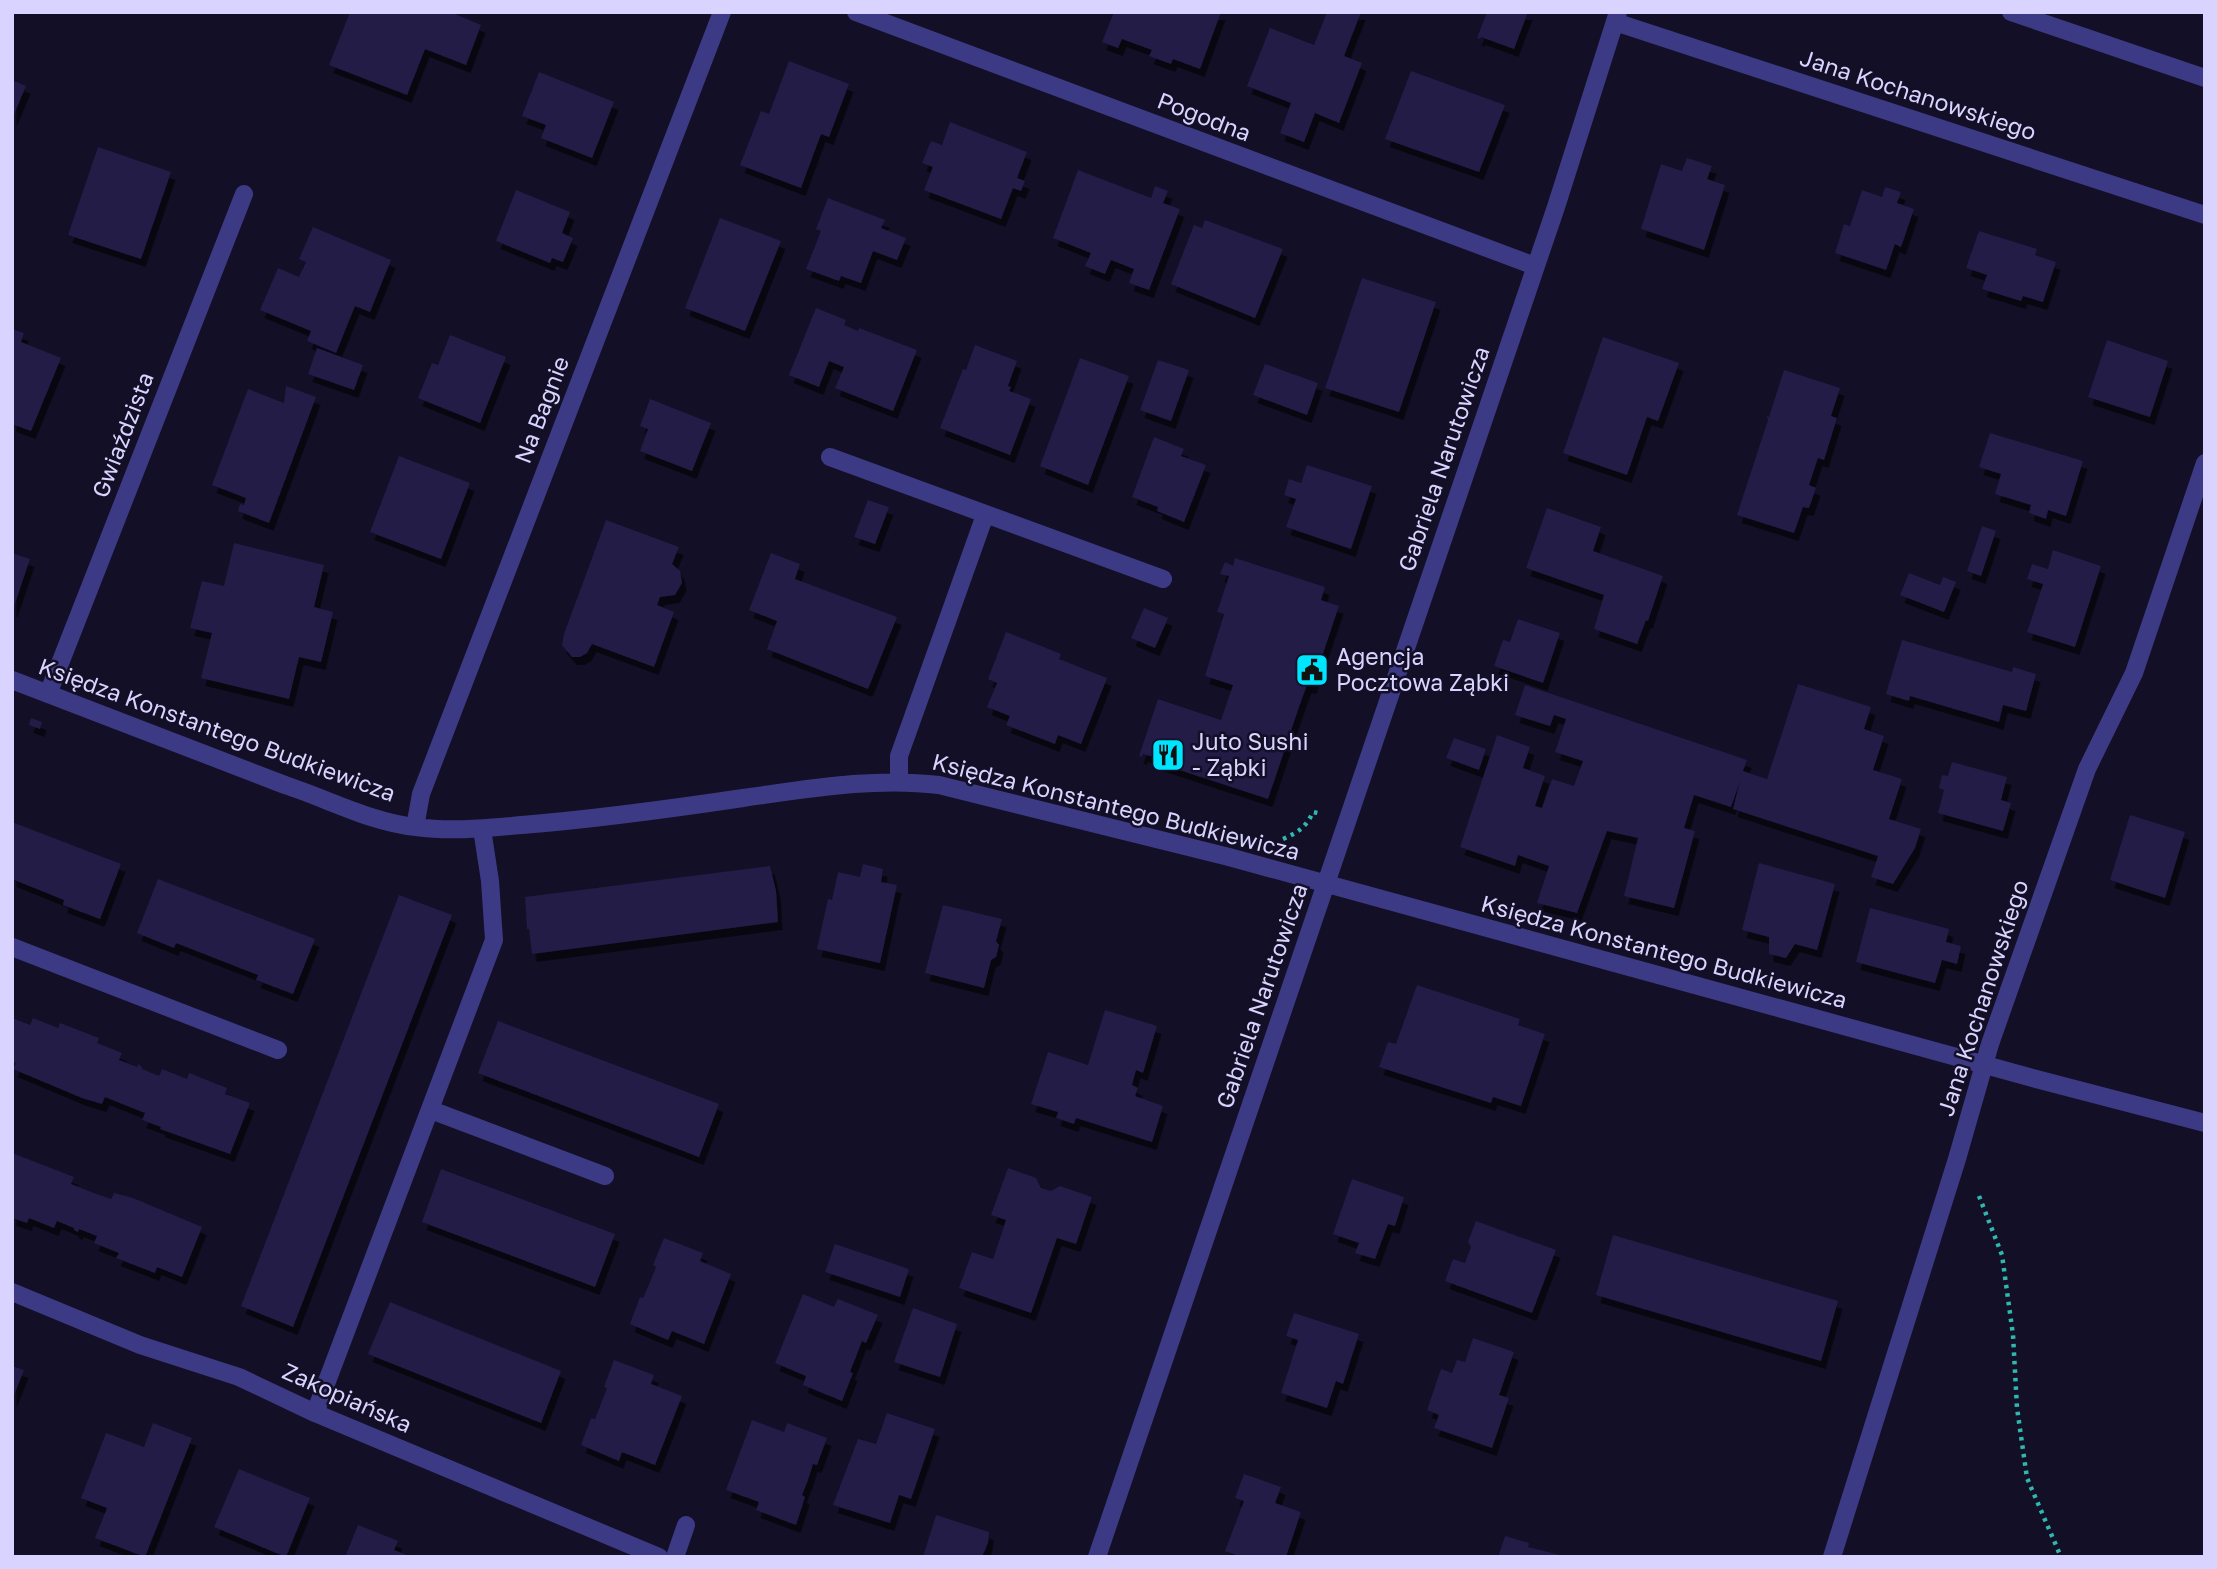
<svg xmlns="http://www.w3.org/2000/svg" width="2217" height="1569" viewBox="0 0 2217 1569" font-family="'Golos Text',sans-serif">
  <defs>
    <filter id="shadow"><feDropShadow dx="4.5" dy="8" stdDeviation="0" flood-color="#0009"/></filter>
  </defs>
  <rect width="100%" height="100%" fill="#130f26"/>
  <!-- building -->
  <path fill="#241b47" filter="url(#shadow)" d="M 350,12 L 450,12 L 481,25 L 466,65 L 425,49 L 407,95 L 329,65 Z
    M 1114,12 L 1221,12 L 1200,69 L 1173,59 L 1171,64 L 1149,56 L 1152,50 L 1122,39 L 1118,48 L 1102,42 Z
    M 1327,12 L 1361,12 L 1344,56 L 1362,63 L 1339,123 L 1315,113 L 1304,142 L 1280,133 L 1291,103 L 1247,86 L 1270,28 L 1314,45 Z
    M 1487,12 L 1528,12 L 1514,49 L 1481,37 L 1480,39 L 1477,38 Z
    M 789,61 L 849,84 L 829,137 L 821,134 L 801,188 L 740,165 L 761,111 L 769,114 Z
    M 1411,71 L 1505,105 L 1479,172 L 1385,139 Z
    M 539,72 L 614,102 L 592,158 L 541,138 L 546,125 L 522,116 Z
    M 12,80 L 26,86 L 12,119 Z
    M 950,122 L 1027,152 L 1017,178 L 1025,181 L 1021,191 L 1013,188 L 1001,219 L 924,190 L 933,167 L 922,163 L 931,141 L 942,145 Z
    M 98,147 L 171,172 L 141,259 L 68,235 Z
    M 1687,158 L 1712,166 L 1707,179 L 1725,185 L 1704,250 L 1641,229 L 1661,164 L 1682,171 Z
    M 1078,170 L 1151,198 L 1155,186 L 1168,191 L 1163,203 L 1180,209 L 1149,290 L 1129,283 L 1134,269 L 1111,260 L 1105,274 L 1085,266 L 1091,253 L 1053,238 Z
    M 1885,187 L 1901,192 L 1897,203 L 1914,209 L 1901,247 L 1895,244 L 1886,270 L 1835,253 L 1844,224 L 1850,226 L 1862,190 L 1882,197 Z
    M 516,190 L 570,212 L 562,233 L 573,238 L 563,262 L 552,258 L 550,263 L 496,241 Z
    M 828,198 L 885,220 L 881,228 L 906,238 L 897,260 L 873,251 L 861,283 L 841,276 L 839,281 L 806,269 L 821,231 L 816,229 Z
    M 720,218 L 781,241 L 745,331 L 685,308 Z
    M 1205,220 L 1283,249 L 1255,318 L 1171,284 L 1194,225 L 1202,228 Z
    M 313,227 L 391,260 L 370,312 L 355,306 L 336,353 L 307,341 L 311,331 L 260,310 L 278,268 L 299,277 L 306,262 L 299,259 Z
    M 1979,231 L 2037,249 L 2035,255 L 2056,262 L 2043,302 L 2023,296 L 2021,301 L 1982,289 L 1987,275 L 1966,268 Z
    M 1362,278 L 1436,302 L 1399,412 L 1325,388 Z
    M 816,308 L 846,320 L 844,325 L 858,331 L 859,328 L 917,350 L 893,411 L 835,388 L 844,367 L 829,361 L 819,387 L 789,375 Z
    M 12,329 L 24,333 L 21,342 L 61,358 L 31,431 L 12,424 Z
    M 450,335 L 506,357 L 480,423 L 418,398 L 432,363 L 438,365 Z
    M 1603,337 L 1679,363 L 1658,421 L 1647,417 L 1627,475 L 1563,453 Z
    M 2107,340 L 2168,361 L 2150,417 L 2088,397 Z
    M 975,345 L 1017,361 L 1008,386 L 1011,387 L 1009,391 L 1031,399 L 1010,455 L 940,428 L 963,369 L 966,370 Z
    M 317,348 L 363,365 L 354,390 L 308,374 Z
    M 1080,358 L 1129,376 L 1088,485 L 1040,466 Z
    M 1158,360 L 1189,370 L 1171,421 L 1140,410 Z
    M 1265,364 L 1318,383 L 1307,415 L 1253,395 Z
    M 1784,370 L 1840,388 L 1831,416 L 1837,418 L 1824,460 L 1818,458 L 1809,485 L 1816,488 L 1809,508 L 1803,507 L 1794,533 L 1737,515 L 1768,420 L 1767,416 L 1769,417 Z
    M 286,386 L 316,397 L 269,523 L 238,511 L 240,504 L 244,505 L 246,498 L 212,485 L 248,389 L 284,403 Z
    M 650,399 L 711,423 L 692,471 L 640,451 L 648,429 L 640,426 Z
    M 1990,433 L 2083,461 L 2066,516 L 2048,510 L 2046,519 L 2029,513 L 2031,505 L 1995,494 L 2001,474 L 1979,467 Z
    M 1154,437 L 1184,449 L 1181,456 L 1206,465 L 1184,522 L 1157,511 L 1158,507 L 1132,497 Z
    M 399,456 L 470,483 L 441,559 L 370,532 Z
    M 1307,465 L 1372,486 L 1351,549 L 1286,527 L 1296,499 L 1284,495 L 1289,479 L 1301,483 Z
    M 868,500 L 889,507 L 875,544 L 854,537 Z
    M 1547,508 L 1601,527 L 1593,551 L 1663,576 L 1648,621 L 1646,620 L 1637,644 L 1594,629 L 1604,595 L 1526,568 Z
    M 606,520 L 679,547 L 672,564 L 680,571 L 682,583 L 675,595 L 660,597 L 657,605 L 674,612 L 654,667 L 592,644 L 587,653 L 580,657 L 572,657 L 562,645 L 564,634 Z
    M 1982,526 L 1996,531 L 1981,576 L 1967,571 Z
    M 234,543 L 324,565 L 314,607 L 333,612 L 321,662 L 299,657 L 289,699 L 201,678 L 212,633 L 190,628 L 202,581 L 224,586 Z
    M 2053,550 L 2101,566 L 2075,647 L 2027,632 L 2043,584 L 2027,579 L 2032,564 L 2048,569 Z
    M 12,553 L 30,559 L 13,609 L 12,609 Z
    M 771,553 L 800,564 L 795,579 L 897,617 L 868,689 L 767,649 L 777,621 L 749,610 Z
    M 1235,558 L 1325,587 L 1321,600 L 1339,606 L 1312,686 L 1307,685 L 1299,707 L 1268,799 L 1152,761 L 1154,757 L 1143,754 L 1142,757 L 1139,756 L 1158,699 L 1221,720 L 1233,685 L 1205,676 L 1224,614 L 1217,612 L 1229,576 L 1220,574 L 1225,562 L 1233,566 Z
    M 1909,573 L 1940,585 L 1943,577 L 1956,582 L 1944,612 L 1900,595 Z
    M 1144,608 L 1168,618 L 1155,648 L 1131,638 Z
    M 1518,619 L 1560,633 L 1543,683 L 1494,666 L 1503,640 L 1510,642 Z
    M 1006,632 L 1061,654 L 1059,659 L 1107,678 L 1081,744 L 1058,735 L 1055,744 L 1006,725 L 1010,716 L 987,707 L 997,683 L 988,679 Z
    M 1902,640 L 2012,672 L 2013,667 L 2036,674 L 2026,711 L 2003,705 L 1999,722 L 1910,696 L 1909,701 L 1886,694 Z
    M 1798,684 L 1871,707 L 1864,729 L 1884,736 L 1873,770 L 1902,779 L 1889,819 L 1921,829 L 1915,848 L 1893,884 L 1871,877 L 1878,856 L 1733,809 L 1740,781 L 1731,807 L 1694,795 L 1684,828 L 1695,831 L 1674,908 L 1624,896 L 1638,838 L 1607,831 L 1577,913 L 1537,903 L 1549,866 L 1518,855 L 1515,866 L 1460,847 L 1497,735 L 1530,747 L 1523,768 L 1545,776 L 1535,806 L 1542,808 L 1552,779 L 1574,786 L 1583,761 L 1555,752 L 1566,719 L 1554,715 L 1550,726 L 1515,715 L 1525,685 L 1747,760 L 1743,771 L 1767,779 Z
    M 31,718 L 42,722 L 40,729 L 29,725 Z
    M 1454,738 L 1486,749 L 1479,770 L 1446,758 Z
    M 1952,762 L 2007,777 L 2001,800 L 2011,803 L 2003,831 L 1938,813 L 1944,790 L 1939,788 L 1942,775 L 1948,776 Z
    M 2130,815 L 2185,832 L 2165,898 L 2110,880 Z
    M 12,822 L 121,864 L 100,919 L 63,905 L 64,900 L 12,879 Z
    M 1759,863 L 1835,884 L 1817,950 L 1795,944 L 1786,958 L 1769,954 L 1769,937 L 1742,930 Z
    M 863,864 L 883,869 L 881,882 L 897,885 L 880,963 L 817,949 L 828,899 L 832,900 L 838,872 L 860,877 Z
    M 770,866 L 776,891 L 778,922 L 532,954 L 529,929 L 527,929 L 525,897 Z
    M 158,879 L 315,939 L 293,994 L 256,980 L 258,975 L 176,943 L 174,948 L 137,933 Z
    M 399,895 L 452,915 L 293,1327 L 241,1306 Z
    M 943,905 L 1002,919 L 996,941 L 999,945 L 996,957 L 991,960 L 984,988 L 925,973 Z
    M 1870,908 L 1949,929 L 1946,942 L 1961,946 L 1957,964 L 1942,960 L 1935,983 L 1856,962 Z
    M 1417,985 L 1520,1019 L 1518,1025 L 1545,1034 L 1521,1106 L 1493,1097 L 1491,1103 L 1379,1067 L 1388,1042 L 1396,1044 Z
    M 1105,1010 L 1157,1026 L 1143,1073 L 1136,1070 L 1132,1085 L 1138,1088 L 1135,1096 L 1163,1106 L 1152,1142 L 1076,1118 L 1074,1124 L 1056,1118 L 1058,1112 L 1031,1104 L 1048,1052 L 1088,1065 Z
    M 12,1018 L 30,1025 L 33,1018 L 58,1028 L 60,1023 L 99,1038 L 97,1043 L 122,1053 L 119,1060 L 137,1067 L 138,1064 L 142,1067 L 142,1069 L 159,1076 L 162,1069 L 187,1079 L 189,1073 L 227,1088 L 225,1094 L 250,1103 L 230,1154 L 160,1129 L 161,1127 L 142,1120 L 145,1113 L 105,1097 L 102,1104 L 82,1098 L 13,1069 L 16,1063 L 12,1061 Z
    M 498,1021 L 719,1104 L 699,1157 L 478,1073 Z
    M 12,1153 L 74,1177 L 71,1184 L 91,1192 L 111,1199 L 114,1193 L 133,1198 L 202,1227 L 182,1277 L 157,1267 L 155,1273 L 116,1258 L 119,1253 L 94,1243 L 97,1236 L 79,1229 L 78,1232 L 74,1230 L 74,1228 L 57,1221 L 54,1228 L 29,1218 L 27,1223 L 12,1218 Z
    M 1008,1168 L 1036,1178 L 1041,1188 L 1051,1191 L 1060,1186 L 1092,1197 L 1076,1244 L 1057,1238 L 1031,1313 L 959,1288 L 972,1252 L 993,1259 L 1006,1220 L 991,1215 Z
    M 441,1169 L 615,1234 L 595,1287 L 422,1222 Z
    M 1352,1179 L 1404,1197 L 1395,1226 L 1388,1224 L 1375,1259 L 1355,1253 L 1359,1243 L 1333,1234 Z
    M 1476,1221 L 1556,1250 L 1532,1313 L 1445,1281 L 1453,1259 L 1465,1263 L 1471,1247 L 1468,1242 Z
    M 1613,1235 L 1838,1301 L 1821,1361 L 1596,1295 Z
    M 664,1238 L 703,1253 L 700,1261 L 731,1274 L 704,1344 L 672,1331 L 668,1340 L 630,1324 L 640,1297 L 643,1298 L 650,1282 L 656,1267 L 653,1265 Z
    M 835,1244 L 909,1269 L 900,1297 L 825,1272 Z
    M 803,1294 L 834,1307 L 838,1299 L 878,1315 L 866,1343 L 862,1341 L 850,1372 L 853,1373 L 842,1401 L 803,1385 L 806,1376 L 775,1363 Z
    M 390,1302 L 561,1371 L 541,1423 L 368,1354 Z
    M 913,1308 L 957,1324 L 940,1377 L 894,1362 Z
    M 1294,1313 L 1359,1334 L 1343,1384 L 1336,1381 L 1327,1408 L 1281,1393 L 1298,1340 L 1286,1336 Z
    M 1473,1338 L 1514,1352 L 1499,1395 L 1509,1398 L 1492,1448 L 1434,1428 L 1439,1415 L 1427,1410 L 1441,1369 L 1452,1373 L 1457,1360 L 1465,1362 Z
    M 614,1360 L 654,1375 L 651,1384 L 682,1396 L 655,1465 L 622,1452 L 619,1461 L 581,1445 L 591,1418 L 595,1419 L 607,1388 L 604,1387 Z
    M 12,1366 L 24,1370 L 12,1400 Z
    M 887,1413 L 935,1429 L 911,1499 L 899,1495 L 890,1523 L 833,1505 L 858,1439 L 876,1444 Z
    M 752,1420 L 784,1432 L 787,1423 L 827,1438 L 817,1465 L 813,1464 L 808,1480 L 802,1495 L 805,1497 L 796,1525 L 756,1510 L 759,1502 L 726,1490 Z
    M 153,1423 L 192,1438 L 145,1557 L 95,1538 L 107,1508 L 81,1498 L 106,1433 L 144,1447 Z
    M 239,1469 L 310,1498 L 286,1557 L 214,1527 Z
    M 1244,1474 L 1281,1487 L 1275,1503 L 1301,1512 L 1286,1557 L 1241,1557 L 1225,1551 L 1244,1501 L 1235,1498 Z
    M 936,1515 L 989,1532 L 988,1543 L 982,1557 L 923,1557 Z
    M 358,1525 L 398,1541 L 394,1550 L 412,1557 L 345,1557 Z
    M 1505,1536 L 1529,1543 L 1528,1547 L 1568,1557 L 1498,1557 Z"/>
  <g fill="none" stroke-linecap="round" stroke-linejoin="round">
    <!-- path -->
    <path stroke="#2fb8b0" stroke-width="4.5" stroke-dasharray="3.5 5" stroke-linecap="butt" d="M 1283,839 C 1299,832 1306,827 1313,812 L 1318,813
      M 1979,1196 L 2002,1255 L 2013,1335 L 2017,1408 L 2027,1478 L 2061,1557"/>
    <!-- minor -->
    <path stroke="#3d3a85" stroke-width="18" d="M 856,12 L 1535,266
      M 2011,12 L 2205,78
      M 1615,22 L 2205,215
      M 830,457 L 1163,579
      M 12,680 L 285,785 C 328,799 370,822 416,827 C 451,832 487,828 522,825 C 596,819 669,809 743,798 C 808,789 873,777 939,785 L 1229,857 L 2040,1080 L 2205,1123
      M 48,694 L 244,194
      M 899,782 L 899,756 L 985,515
      M 415,827 L 421,794 L 722,12
      M 12,947 L 278,1050
      M 431,1110 L 605,1176
      M 12,1292 L 140,1345 L 239,1377 L 315,1413 L 659,1557
      M 315,1413 L 494,940 L 490,881 L 482,829
      M 675,1557 L 686,1525
      M 1097,1557 L 1556,207 L 1618,12
      M 1832,1557 L 1957,1159 L 1990,1044 L 2087,769 L 2134,673 L 2205,463"/>
  </g>
  <!-- icons -->
  <defs>
    <symbol id="civic-square" viewBox="-11 -11 22 22"><rect x="-9" y="-9" width="18" height="18" rx="4" fill="#00e5ff" stroke="#130f26"/><path d="M-.6-6.5H3V-4.5H.6V-3L4-1V1h2V6H-6V1h2V-1L-.6-3ZM-1.2 2.5V6h2.4V2.5Z" fill="#111"/></symbol>
    <symbol id="restaurant-square" viewBox="-11 -11 22 22"><rect x="-9" y="-9" width="18" height="18" rx="4" fill="#00e5ff" stroke="#130f26"/><path d="M-5-6h1v4h1v-4h1v4h1v-4h1v5L-1.5 .5V6h-2V.5L-5-1ZM5-6V6H3V1.5H1.5Q1.5-4 5-6Z" fill="#111"/></symbol>
  </defs>
  <g fill-rule="evenodd">
    <use href="#civic-square" x="1293" y="651" width="38" height="38"/>
    <use href="#restaurant-square" x="1149" y="736" width="38" height="38"/>
  </g>
  <g text-anchor="middle" stroke-width="5" stroke-linejoin="round" paint-order="stroke">
    <!-- street labels -->
    <g font-size="23" fill="#d9d4ff" stroke="#130f26">
      <text transform="translate(1918 95) rotate(18)" y="8">Jana Kochanowskiego</text>
      <text transform="translate(1204 117) rotate(21)" y="8">Pogodna</text>
      <text transform="translate(542 410) rotate(-69)" y="8">Na Bagnie</text>
      <text transform="translate(123 435) rotate(-69)" y="8">Gwiaździsta</text>
      <text transform="translate(1444 459) rotate(-71)" y="8">Gabriela Narutowicza</text>
      <text transform="translate(217 730) rotate(20)" y="8">Księdza Konstantego Budkiewicza</text>
      <text transform="translate(1116 807) rotate(14)" y="8">Księdza Konstantego Budkiewicza</text>
      <text transform="translate(1664 952) rotate(15)" y="8">Księdza Konstantego Budkiewicza</text>
      <text transform="translate(1262 996) rotate(-71)" y="8">Gabriela Narutowicza</text>
      <text transform="translate(1983 998) rotate(-72)" y="8">Jana Kochanowskiego</text>
      <text transform="translate(347 1398) rotate(24)" y="8">Zakopiańska</text>
    </g>
    <!-- poi labels -->
    <g font-size="23" fill="#d9d4ff" stroke="#130f26" text-anchor="start">
      <text x="1336" y="665">Agencja<tspan x="1336" dy="26">Pocztowa Ząbki</tspan></text>
      <text x="1192" y="750">Juto Sushi<tspan x="1192" dy="26">- Ząbki</tspan></text>
    </g>
  </g>
  <!-- border -->
  <rect width="2217" height="1569" fill="none" stroke="#d9d4ff" stroke-width="28"/>
</svg>
